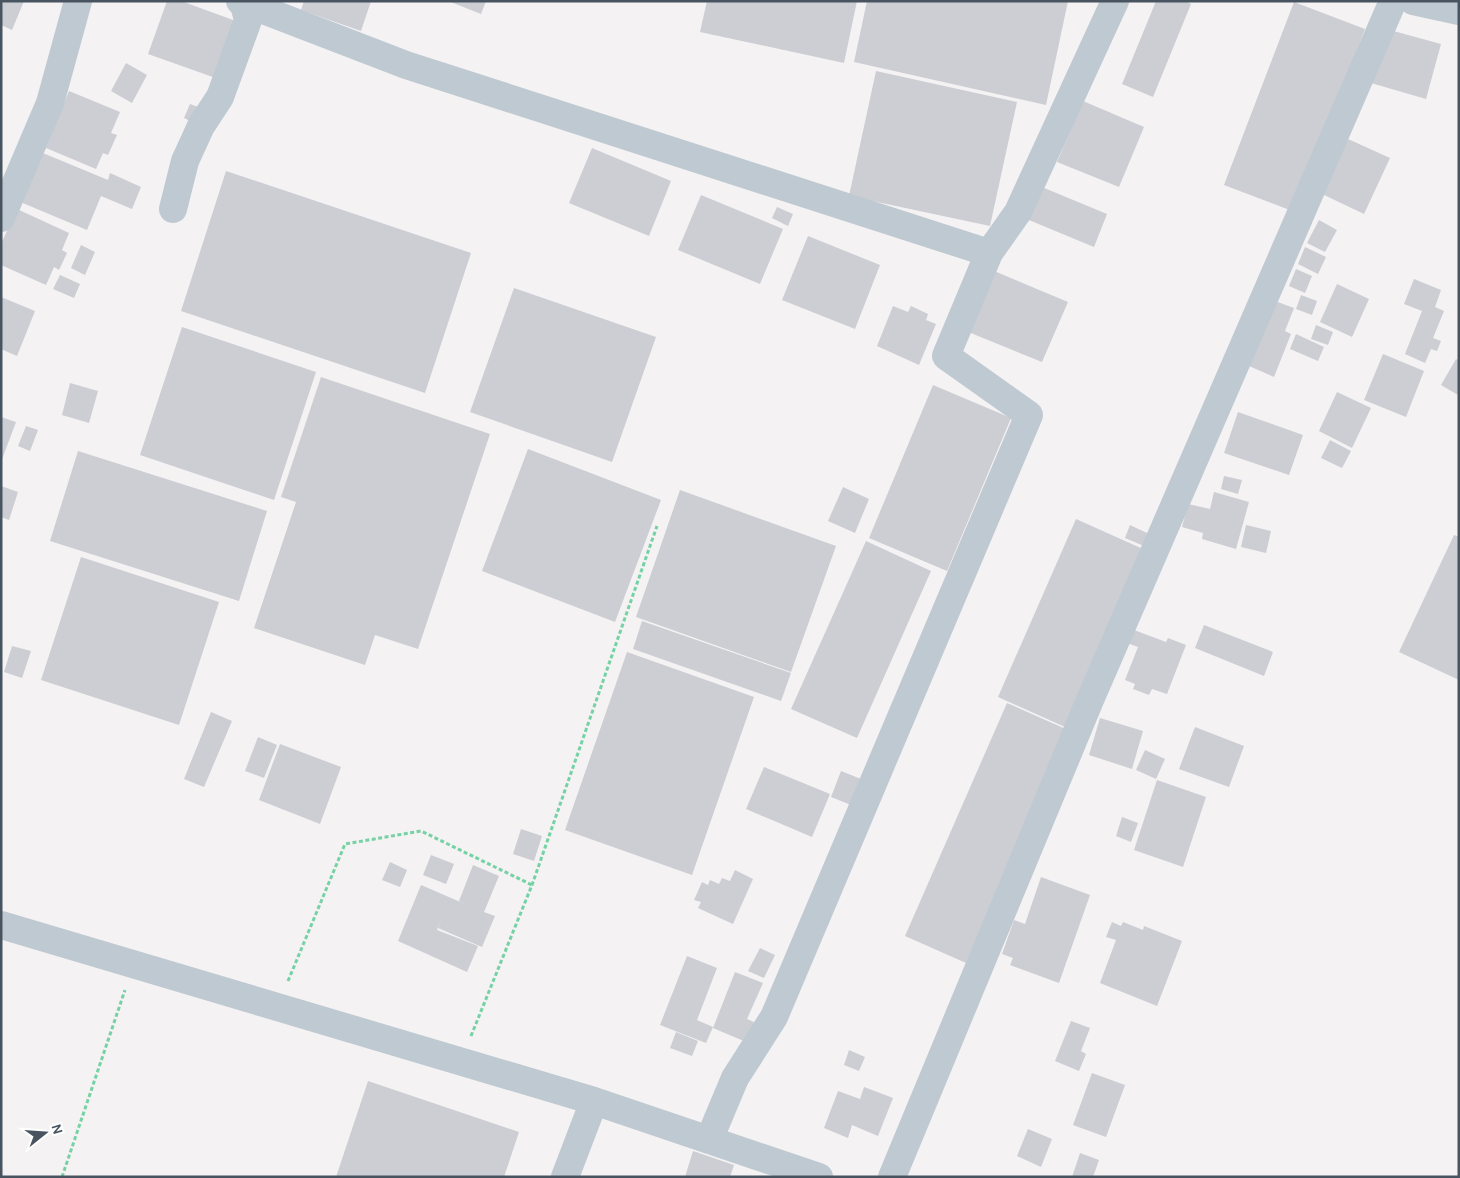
<svg xmlns="http://www.w3.org/2000/svg" width="1460" height="1178" viewBox="0 0 1460 1178" font-family="Karla,sans-serif">
  <rect width="100%" height="100%" fill="#f4f2f2"/>
  <!-- building -->
  <path fill="#ccced4" d="M 1,1 L 24,1 L 12,30 L 1,25 Z
    M 167,1 L 181,1 L 244,24 L 224,81 L 148,54 Z
    M 304,1 L 371,1 L 361,31 L 301,10 Z
    M 448,1 L 486,1 L 481,14 Z
    M 707,1 L 857,1 L 844,63 L 700,32 Z
    M 867,1 L 1068,1 L 1046,105 L 854,62 Z
    M 1156,1 L 1185,1 L 1191,4 L 1153,97 L 1122,84 Z
    M 1294,2 L 1365,29 L 1295,212 L 1224,185 Z
    M 1386,29 L 1441,44 L 1426,99 L 1371,83 Z
    M 126,63 L 147,75 L 132,103 L 111,91 Z
    M 876,71 L 1017,102 L 990,226 L 849,196 Z
    M 69,91 L 120,112 L 111,133 L 117,135 L 108,155 L 103,153 L 96,169 L 46,148 Z
    M 1083,101 L 1144,127 L 1119,187 L 1057,162 Z
    M 190,104 L 204,109 L 198,125 L 184,118 Z
    M 1348,139 L 1390,158 L 1364,214 L 1322,194 Z
    M 592,148 L 671,181 L 649,236 L 569,203 Z
    M 38,151 L 108,180 L 110,173 L 141,187 L 132,209 L 101,196 L 87,230 L 18,201 Z
    M 226,171 L 471,253 L 425,393 L 181,311 Z
    M 1037,185 L 1107,214 L 1094,247 L 1024,218 Z
    M 701,195 L 783,229 L 760,284 L 678,250 Z
    M 777,207 L 793,214 L 788,226 L 772,218 Z
    M 17,209 L 69,233 L 62,250 L 67,253 L 59,270 L 54,267 L 46,285 L 1,265 L 1,244 Z
    M 1319,220 L 1337,230 L 1325,252 L 1307,243 Z
    M 808,236 L 880,265 L 855,329 L 782,300 Z
    M 81,245 L 95,252 L 85,275 L 71,268 Z
    M 1305,247 L 1326,257 L 1318,274 L 1298,264 Z
    M 987,268 L 1068,302 L 1042,362 L 961,329 Z
    M 1296,269 L 1312,276 L 1305,293 L 1289,286 Z
    M 60,275 L 80,284 L 74,298 L 53,289 Z
    M 1414,279 L 1441,290 L 1435,307 L 1444,311 L 1433,338 L 1441,341 L 1437,351 L 1431,349 L 1425,363 L 1405,354 L 1422,311 L 1404,304 Z
    M 1337,284 L 1369,299 L 1352,337 L 1320,322 Z
    M 514,288 L 656,337 L 612,462 L 470,412 Z
    M 1301,295 L 1317,301 L 1312,315 L 1296,309 Z
    M 1,297 L 35,311 L 17,356 L 1,349 Z
    M 1275,301 L 1294,308 L 1285,331 L 1291,334 L 1274,377 L 1249,366 Z
    M 893,306 L 908,312 L 911,306 L 928,314 L 926,320 L 936,324 L 919,365 L 877,346 Z
    M 1316,325 L 1333,332 L 1328,345 L 1311,339 Z
    M 182,327 L 316,372 L 274,500 L 140,455 Z
    M 1296,334 L 1324,347 L 1318,361 L 1290,349 Z
    M 1383,354 L 1424,371 L 1406,417 L 1364,400 Z
    M 1456,359 L 1459,361 L 1458,395 L 1441,385 Z
    M 321,377 L 490,434 L 418,649 L 375,635 L 365,665 L 254,628 L 296,502 L 281,497 Z
    M 70,383 L 98,391 L 89,423 L 62,415 Z
    M 933,385 L 1011,418 L 947,571 L 869,538 Z
    M 1337,392 L 1371,408 L 1352,448 L 1319,431 Z
    M 1238,412 L 1303,435 L 1289,475 L 1224,453 Z
    M 1,417 L 16,422 L 1,462 Z
    M 26,426 L 38,430 L 30,451 L 18,446 Z
    M 1330,440 L 1351,451 L 1342,468 L 1321,458 Z
    M 528,449 L 661,500 L 615,622 L 482,571 Z
    M 78,451 L 267,511 L 239,601 L 50,541 Z
    M 1224,476 L 1242,480 L 1238,494 L 1221,489 Z
    M 1,486 L 18,492 L 9,520 L 1,517 Z
    M 843,487 L 869,499 L 855,533 L 828,521 Z
    M 680,490 L 836,546 L 791,672 L 636,617 Z
    M 1214,492 L 1249,502 L 1236,549 L 1202,539 L 1203,533 L 1182,527 L 1188,504 L 1210,509 Z
    M 1076,519 L 1143,549 L 1065,727 L 998,697 Z
    M 1130,525 L 1149,534 L 1144,546 L 1125,538 Z
    M 1246,525 L 1271,531 L 1266,553 L 1241,547 Z
    M 1454,535 L 1459,537 L 1459,680 L 1399,652 Z
    M 866,541 L 931,571 L 857,738 L 791,709 Z
    M 81,557 L 219,602 L 179,725 L 41,680 Z
    M 642,621 L 791,673 L 781,701 L 633,649 Z
    M 1204,625 L 1273,652 L 1264,676 L 1195,648 Z
    M 1126,627 L 1166,642 L 1168,638 L 1186,645 L 1167,694 L 1152,689 L 1149,695 L 1133,689 L 1135,684 L 1125,680 L 1138,647 L 1121,641 Z
    M 12,646 L 31,651 L 22,678 L 4,672 Z
    M 627,652 L 754,697 L 692,875 L 565,830 Z
    M 1007,703 L 1068,730 L 966,963 L 905,936 Z
    M 211,712 L 232,721 L 204,787 L 184,779 Z
    M 1100,718 L 1143,731 L 1132,769 L 1089,755 Z
    M 1195,727 L 1244,746 L 1229,787 L 1179,769 Z
    M 258,737 L 277,745 L 264,778 L 245,771 Z
    M 280,744 L 341,767 L 320,824 L 259,800 Z
    M 1145,750 L 1165,759 L 1156,779 L 1136,770 Z
    M 764,767 L 830,794 L 812,837 L 746,809 Z
    M 841,771 L 861,779 L 851,805 L 831,797 Z
    M 1157,780 L 1206,797 L 1183,867 L 1134,850 Z
    M 1122,817 L 1138,823 L 1131,842 L 1116,836 Z
    M 521,829 L 542,836 L 534,861 L 513,854 Z
    M 431,855 L 454,864 L 446,884 L 423,875 Z
    M 390,862 L 407,870 L 400,887 L 382,880 Z
    M 473,865 L 499,876 L 484,912 L 495,916 L 482,947 L 438,928 L 443,914 L 437,930 L 478,946 L 467,972 L 398,941 L 421,885 L 465,904 L 459,901 Z
    M 735,870 L 753,879 L 733,924 L 698,908 L 701,902 L 694,900 L 702,882 L 708,885 L 710,880 L 719,884 L 722,878 L 730,881 Z
    M 1041,877 L 1090,895 L 1059,983 L 1010,965 L 1013,958 L 1002,954 L 1014,920 L 1025,924 Z
    M 1112,922 L 1121,926 L 1123,922 L 1143,930 L 1144,926 L 1182,941 L 1157,1006 L 1100,983 L 1116,940 L 1106,937 Z
    M 760,948 L 775,955 L 764,978 L 748,971 Z
    M 687,956 L 717,968 L 697,1020 L 713,1027 L 706,1043 L 660,1025 Z
    M 735,972 L 763,983 L 747,1019 L 754,1022 L 746,1042 L 713,1028 Z
    M 1071,1021 L 1090,1028 L 1081,1051 L 1086,1054 L 1079,1071 L 1055,1061 Z
    M 676,1032 L 698,1041 L 692,1056 L 670,1048 Z
    M 849,1050 L 865,1057 L 859,1071 L 844,1065 Z
    M 1092,1073 L 1125,1085 L 1106,1137 L 1073,1125 Z
    M 368,1081 L 519,1132 L 504,1177 L 336,1177 Z
    M 864,1087 L 893,1098 L 878,1136 L 852,1125 L 848,1138 L 824,1128 L 838,1091 L 860,1099 Z
    M 1028,1129 L 1052,1139 L 1041,1167 L 1017,1156 Z
    M 693,1151 L 734,1165 L 730,1177 L 685,1177 Z
    M 1080,1153 L 1099,1160 L 1093,1177 L 1072,1177 Z"/>
  <g fill="none" stroke-linecap="round" stroke-linejoin="round">
    <!-- path -->
    <path stroke="#75d2a5" stroke-width="3" stroke-dasharray="4 2.5" stroke-linecap="butt" d="M 288,981 L 345,844 L 421,831 L 532,885
      M 471,1036 L 532,885 L 657,526
      M 62,1177 L 125,990"/>
    <!-- street -->
    <path stroke="#bfc9d2" stroke-width="28" d="M 240,1 L 406,65 L 989,253
      M 1413,1 L 1459,11
      M 173,209 L 185,161 L 201,126 L 220,97 L 248,20 L 243,1
      M 1,218 L 50,103 L 78,1
      M 1,925 L 594,1101 L 819,1177
      M 709,1140 L 735,1078 L 774,1017 L 1029,415 L 946,356 L 989,253 L 1018,212 L 1115,1
      M 565,1177 L 594,1101
      M 892,1177 L 1090,700 L 1393,1"/>
  </g>
  <!-- border -->
  <rect width="1460" height="1178" fill="none" stroke="#485561" stroke-width="5"/>
  <!-- north arrow -->
  <g transform="translate(45 1133) rotate(73)" stroke="#ffffff" stroke-width="4" paint-order="stroke">
  <path d="M0-4L9 19L0 12L-9 19Z" fill="#485561"/>
  <text y="-8" font-size="14" font-weight="bold" text-anchor="middle" fill="#485561">N</text>
  </g>
</svg>
